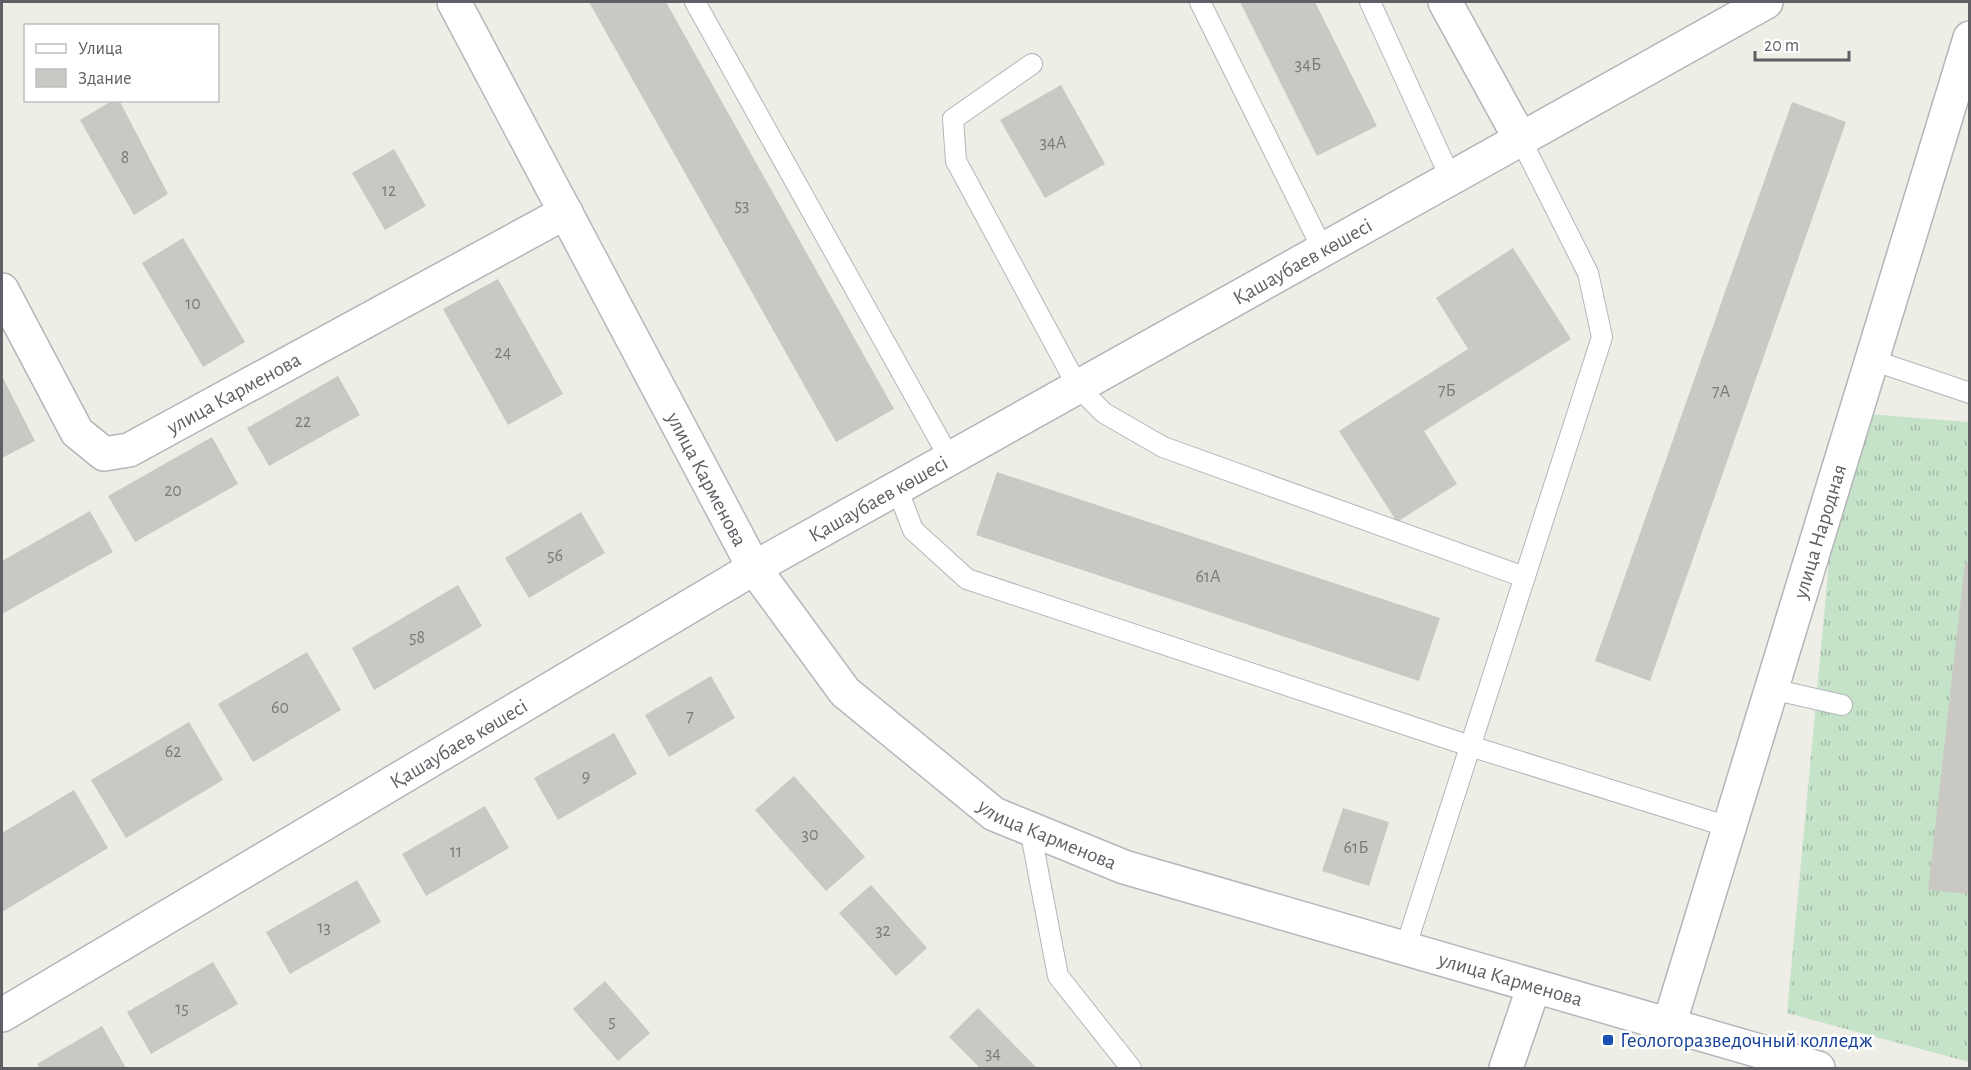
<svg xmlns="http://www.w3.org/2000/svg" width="1971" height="1070" viewBox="0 0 1971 1070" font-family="'Alegreya Sans',sans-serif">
  <defs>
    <pattern id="grass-tufts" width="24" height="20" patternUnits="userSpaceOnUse" patternTransform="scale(1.5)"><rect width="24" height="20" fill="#c5e3c8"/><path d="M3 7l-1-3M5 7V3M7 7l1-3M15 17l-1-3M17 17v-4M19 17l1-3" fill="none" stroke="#a3bba6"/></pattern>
  </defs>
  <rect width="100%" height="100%" fill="#eeede6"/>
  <!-- grass -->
  <path fill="url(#grass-tufts)" d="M 1843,412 L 1969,422 L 1969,1062 L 1787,1013 Z"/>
  <!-- building -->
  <path fill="#cac8c3" d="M 589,2 L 666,2 L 894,409 L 836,442 Z
    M 1240,2 L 1315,2 L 1377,126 L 1317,156 Z
    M 1061,85 L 1105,164 L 1045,198 L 1000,120 Z
    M 113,100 L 119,100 L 168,194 L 134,215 L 80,120 Z
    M 1792,102 L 1846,122 L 1650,681 L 1595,661 Z
    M 394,149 L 426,206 L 385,230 L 352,173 Z
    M 183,238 L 245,342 L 203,367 L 142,263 Z
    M 1513,248 L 1571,339 L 1424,431 L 1457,484 L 1397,522 L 1339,431 L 1468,349 L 1436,298 Z
    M 498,279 L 563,394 L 508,425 L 443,309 Z
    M 2,376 L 35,441 L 2,458 Z
    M 338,376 L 360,415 L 269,466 L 247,428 Z
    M 212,437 L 238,484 L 135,542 L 108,496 Z
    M 997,472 L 1440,618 L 1419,681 L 976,535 Z
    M 90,511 L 113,552 L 2,614 L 2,561 Z
    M 581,512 L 605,553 L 529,598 L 505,558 Z
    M 1965,563 L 1970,563 L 1970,894 L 1928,890 Z
    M 458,585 L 482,626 L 374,690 L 352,648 Z
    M 307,652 L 341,710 L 253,762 L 218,704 Z
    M 711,676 L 735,718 L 669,757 L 645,715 Z
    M 189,722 L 223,780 L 126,838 L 91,780 Z
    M 614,733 L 637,774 L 558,820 L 534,778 Z
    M 794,776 L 865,857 L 826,891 L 755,810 Z
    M 74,790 L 108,848 L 2,912 L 2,833 Z
    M 485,806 L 509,848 L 426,896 L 402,854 Z
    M 1343,808 L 1389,822 L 1369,886 L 1322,871 Z
    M 357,880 L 381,922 L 290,974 L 266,932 Z
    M 871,885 L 927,948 L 896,976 L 839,913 Z
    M 213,962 L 238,1004 L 151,1054 L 127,1012 Z
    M 605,981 L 650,1033 L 618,1061 L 573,1009 Z
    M 978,1008 L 1037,1068 L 980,1068 L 949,1037 Z
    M 102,1026 L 126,1068 L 40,1068 L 37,1064 Z"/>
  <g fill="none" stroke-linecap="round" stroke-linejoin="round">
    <defs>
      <path id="lane" d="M 695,2 L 950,459
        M 1200,2 L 1323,250
        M 1370,2 L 1451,179
        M 1032,64 L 953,119 L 956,161 L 1078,387 L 1104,413 L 1163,447 L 1524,577
        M 1872,360 L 1970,393
        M 897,488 L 913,530 L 967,579 L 1470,746 L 1729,827
        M 1771,689 L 1842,705
        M 1030,829 L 1058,976 L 1131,1068
        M 1405,949 L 1602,337 L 1588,273 L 1521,140"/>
      <g id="street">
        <path d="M 1445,2 L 1521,140"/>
        <path id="s1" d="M 2,290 L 77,432 L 104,454 L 129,450 L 566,212"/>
        <path id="s2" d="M 2,1015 L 754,568 L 1766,2"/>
        <path id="s3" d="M 1669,1025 L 1970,38"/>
        <path d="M 1506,1068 L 1534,986"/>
      </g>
      <g id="secondary">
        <path id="s4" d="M 454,2 L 754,568 L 845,692 L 994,814 L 1124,867 L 1818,1068"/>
      </g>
    </defs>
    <!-- lane casing -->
    <use href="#lane" stroke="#b3b5b9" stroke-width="22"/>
    <!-- street casing -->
    <use href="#street" stroke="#b3b5b9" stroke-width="36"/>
    <!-- secondary casing -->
    <use href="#secondary" stroke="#b5b7bc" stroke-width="36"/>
    <!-- lane -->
    <use href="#lane" stroke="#fff" stroke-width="20"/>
    <!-- street -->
    <use href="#street" stroke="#fff" stroke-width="33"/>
    <!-- secondary -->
    <use href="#secondary" stroke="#fff" stroke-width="33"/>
  </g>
  <!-- markers -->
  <rect fill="#1a4fb4" stroke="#fff" stroke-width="2" x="1602" y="1034" width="12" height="12" rx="3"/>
  <g text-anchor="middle" stroke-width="5" stroke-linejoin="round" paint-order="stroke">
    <!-- number labels -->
    <g font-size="18" fill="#797a7c">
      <text x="1308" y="70">34Б</text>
      <text x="1053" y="148">34А</text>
      <text x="125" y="163">8</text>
      <text x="389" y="196">12</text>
      <text x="742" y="211">53</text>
      <text x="193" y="309">10</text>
      <text x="503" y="358">24</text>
      <text x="1447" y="396">7Б</text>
      <text x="1721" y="397">7А</text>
      <text x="303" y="427">22</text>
      <text x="173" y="496">20</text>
      <text x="555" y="561">56</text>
      <text x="1208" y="582">61А</text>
      <text x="417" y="643">58</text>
      <text x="280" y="713">60</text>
      <text x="690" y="722">7</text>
      <text x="173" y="757">62</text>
      <text x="586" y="782">9</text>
      <text x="810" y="840">30</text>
      <text x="1356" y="853">61Б</text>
      <text x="456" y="857">11</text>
      <text x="324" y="933">13</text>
      <text x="883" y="936">32</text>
      <text x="182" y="1014">15</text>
      <text x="612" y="1027">5</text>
      <text x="993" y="1059">34</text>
    </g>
    <!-- street labels -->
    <g font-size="21" fill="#5e6065" stroke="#fff">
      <text dy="7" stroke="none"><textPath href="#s2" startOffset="1503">Қашаубаев көшесі</textPath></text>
      <text dy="7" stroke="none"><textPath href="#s1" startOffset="340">улица Карменова</textPath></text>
      <text dy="7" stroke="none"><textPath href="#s4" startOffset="540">улица Карменова</textPath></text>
      <text dy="7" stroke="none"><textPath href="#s2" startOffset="1017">Қашаубаев көшесі</textPath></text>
      <text dy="7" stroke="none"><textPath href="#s3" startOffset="516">улица Народная</textPath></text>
      <text dy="7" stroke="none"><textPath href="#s2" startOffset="531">Қашаубаев көшесі</textPath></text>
      <text dy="7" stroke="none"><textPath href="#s4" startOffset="1044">улица Карменова</textPath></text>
      <text dy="7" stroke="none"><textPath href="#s4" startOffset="1530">улица Карменова</textPath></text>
    </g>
    <!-- transit labels -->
    <g font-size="21" fill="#164399" stroke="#fff" text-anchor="start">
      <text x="1620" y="1047">Геологоразведочный колледж</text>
    </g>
  </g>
  <!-- border -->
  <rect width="1971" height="1070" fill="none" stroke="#5e6065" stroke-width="6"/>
  <!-- legend -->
  <rect x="24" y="24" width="195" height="78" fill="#ffffff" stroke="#bfbfc1" stroke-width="1.5"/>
  <rect x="36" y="44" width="30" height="9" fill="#ffffff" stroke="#bfbfc1" stroke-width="1.5"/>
  <text x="78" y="54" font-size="18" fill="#5e6065">Улица</text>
  <rect x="36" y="69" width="30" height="18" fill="#cac8c3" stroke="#bfbfc1" stroke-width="1.5"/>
  <text x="78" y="84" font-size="18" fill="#5e6065">Здание</text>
  <!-- scale -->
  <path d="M1755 51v9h94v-9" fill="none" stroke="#5e6065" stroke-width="3"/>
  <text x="1764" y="51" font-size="18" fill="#5e6065" stroke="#ffffff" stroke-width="4.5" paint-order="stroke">20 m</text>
</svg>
